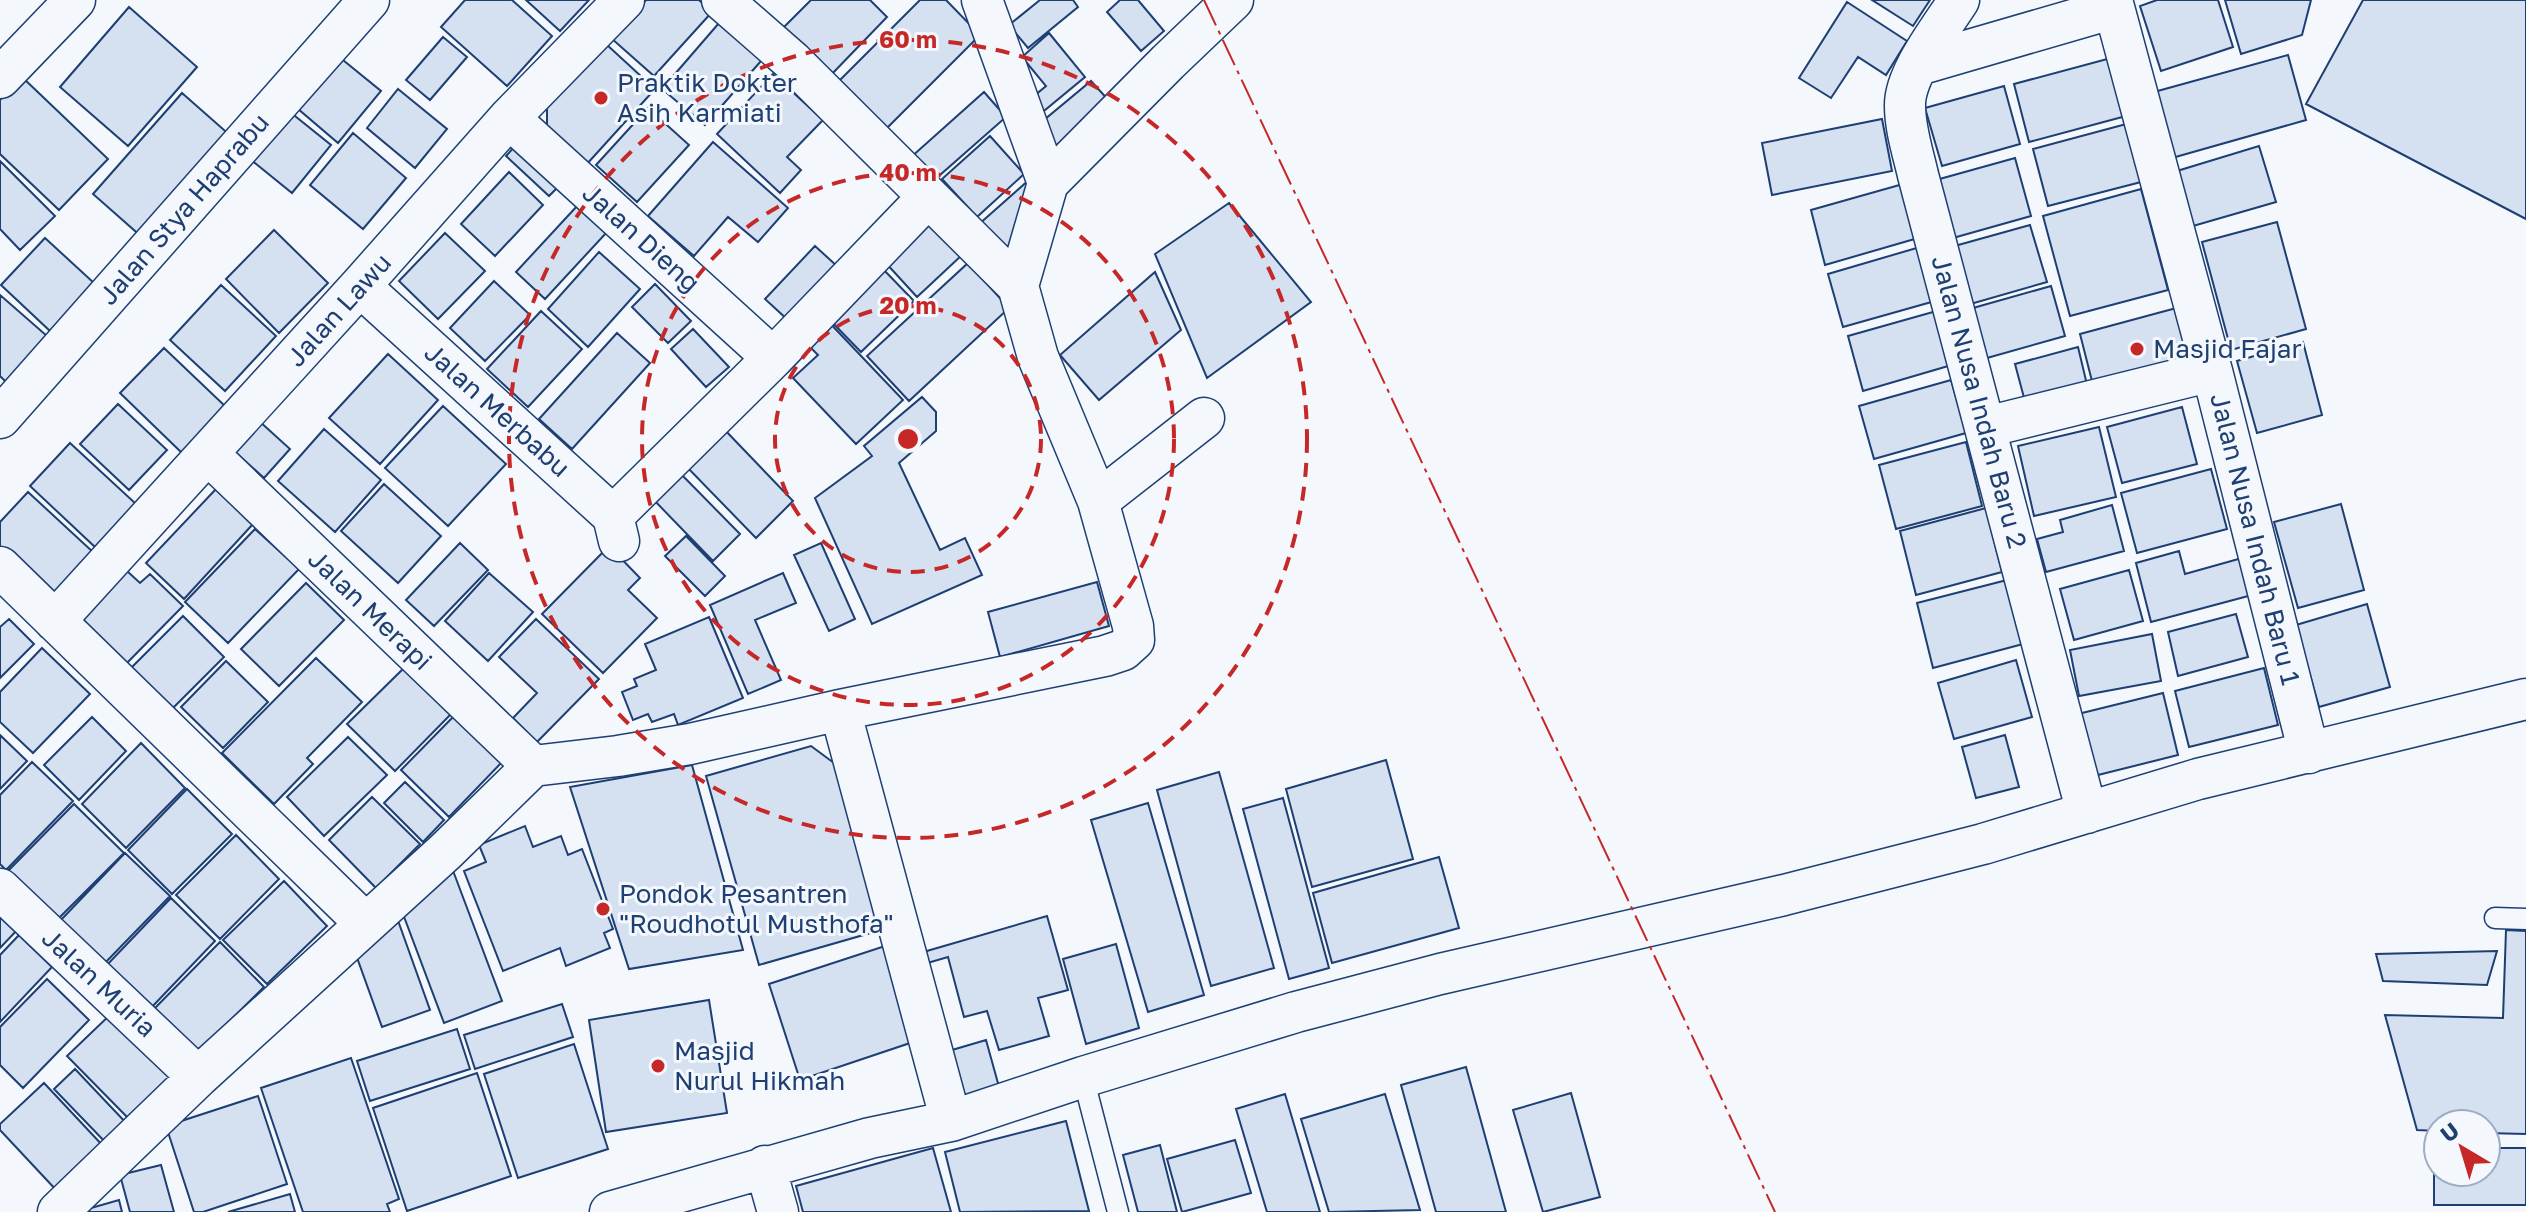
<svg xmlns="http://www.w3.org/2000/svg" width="2526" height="1212" viewBox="0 0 2526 1212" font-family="'Golos Text',sans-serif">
  <rect width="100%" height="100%" fill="#f4f7fb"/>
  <!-- building -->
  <path fill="#d5e0f0" stroke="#1d3f73" stroke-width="2" d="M 465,0 L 512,0 L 552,36 L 507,86 L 441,27 Z
    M 526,0 L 589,0 L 560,31 Z
    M 646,0 L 699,0 L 712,12 L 654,76 L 611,38 Z
    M 811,0 L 870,0 L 887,17 L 829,77 L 781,30 Z
    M 920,0 L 946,0 L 980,35 L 882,133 L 835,85 Z
    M 1040,0 L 1073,0 L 1078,7 L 1028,48 L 1009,25 Z
    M 1120,0 L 1138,0 L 1164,31 L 1141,51 L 1107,12 Z
    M 1872,0 L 1930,0 L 1913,26 Z
    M 2157,0 L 2218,0 L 2233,47 L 2161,71 L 2140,6 Z
    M 2225,0 L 2311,0 L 2302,35 L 2241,54 Z
    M 2363,0 L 2526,0 L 2526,219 L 2306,104 Z
    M 1847,2 L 1907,41 L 1886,75 L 1858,57 L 1831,98 L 1799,78 Z
    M 129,7 L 197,67 L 128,146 L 60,87 Z
    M 719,23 L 761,61 L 705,125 L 662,89 Z
    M 1049,33 L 1085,77 L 1039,115 L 1028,101 L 1046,86 L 1022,57 Z
    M 443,37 L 467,57 L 430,100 L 406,80 Z
    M 606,44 L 655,89 L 586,165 L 547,129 L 547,107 Z
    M 2288,55 L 2306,120 L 2172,158 L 2154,92 Z
    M 338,56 L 381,91 L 338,143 L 297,108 Z
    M 2111,58 L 2126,116 L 2029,142 L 2014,84 Z
    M 773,74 L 823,120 L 787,157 L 801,170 L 780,193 L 717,134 Z
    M 22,77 L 108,159 L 59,210 L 0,154 L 0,100 Z
    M 1091,81 L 1111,103 L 1056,149 L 1038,125 Z
    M 2004,86 L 2020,144 L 1942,166 L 1925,108 Z
    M 398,89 L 447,129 L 415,168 L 367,128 Z
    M 984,92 L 1006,117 L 932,182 L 910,158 Z
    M 182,93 L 232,137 L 143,238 L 93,194 Z
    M 648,108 L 689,145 L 637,202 L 596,165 Z
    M 290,112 L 331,145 L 292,193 L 250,159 Z
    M 1882,119 L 1892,171 L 1772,195 L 1762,143 Z
    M 2130,123 L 2145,181 L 2048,206 L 2033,149 Z
    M 353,133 L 406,178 L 363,229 L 310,185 Z
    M 990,136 L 1024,174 L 977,217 L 942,179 Z
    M 713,142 L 788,208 L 758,242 L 728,217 L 694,256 L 648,216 Z
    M 518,143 L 561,184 L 549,196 L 506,156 Z
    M 2259,146 L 2276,202 L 2193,226 L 2177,171 Z
    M 2015,158 L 2031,216 L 1953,238 L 1936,180 Z
    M 0,161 L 55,216 L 20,250 L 0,229 Z
    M 509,172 L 543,205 L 495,256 L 461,224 Z
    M 1030,179 L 1014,260 L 978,225 Z
    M 1903,184 L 1918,238 L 1825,265 L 1811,210 Z
    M 2141,189 L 2168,290 L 2070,316 L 2043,216 Z
    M 1229,203 L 1311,302 L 1207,378 L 1155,254 Z
    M 578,205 L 607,232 L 545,299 L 516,272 Z
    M 929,220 L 962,255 L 917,297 L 884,261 Z
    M 2277,222 L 2306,329 L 2231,350 L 2202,242 Z
    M 2030,225 L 2047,282 L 1967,305 L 1951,247 Z
    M 274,230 L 328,283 L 279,333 L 226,279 Z
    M 445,233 L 485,271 L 438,319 L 399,281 Z
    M 45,238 L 94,283 L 50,331 L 1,285 Z
    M 815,246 L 838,267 L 789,321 L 765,299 Z
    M 1920,247 L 1935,301 L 1843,327 L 1828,274 Z
    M 599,252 L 640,289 L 588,347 L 548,309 Z
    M 968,263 L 1009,308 L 909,401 L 867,356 Z
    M 879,265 L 914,301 L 861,352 L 826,316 Z
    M 1155,272 L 1181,330 L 1099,400 L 1060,355 Z
    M 494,281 L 530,315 L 485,361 L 450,328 Z
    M 655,284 L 691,321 L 668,343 L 632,307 Z
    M 221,285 L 276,336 L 225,391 L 170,340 Z
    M 2051,286 L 2065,336 L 1987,358 L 1973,308 Z
    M 0,295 L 47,336 L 6,382 L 0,376 Z
    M 2180,307 L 2195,363 L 2094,389 L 2080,334 Z
    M 1940,310 L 1955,364 L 1863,391 L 1848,336 Z
    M 541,311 L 582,349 L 528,407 L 487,369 Z
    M 824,317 L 903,400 L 856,444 L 793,378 L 818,355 L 801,338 Z
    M 693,329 L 729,367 L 706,387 L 671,349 Z
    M 617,333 L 650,363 L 572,449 L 539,419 Z
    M 2303,342 L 2322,415 L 2257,433 L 2237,361 Z
    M 2078,347 L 2089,393 L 2027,409 L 2015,364 Z
    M 164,348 L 226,407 L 182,453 L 120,393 Z
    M 388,354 L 438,400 L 380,464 L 329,418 Z
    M 1951,380 L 1966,433 L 1874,459 L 1859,406 Z
    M 922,397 L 936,412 L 936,431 L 899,463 L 940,550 L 965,538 L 982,575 L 872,624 L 815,498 L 872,456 L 864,446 Z
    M 118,404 L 167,450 L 129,490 L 80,444 Z
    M 443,406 L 506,464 L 448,526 L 385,468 Z
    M 2182,407 L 2197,464 L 2122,483 L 2107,427 Z
    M 258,420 L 290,449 L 264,478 L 232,449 Z
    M 722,427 L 793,501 L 756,538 L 684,464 Z
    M 2099,427 L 2116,497 L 2034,516 L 2018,446 Z
    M 324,429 L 381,480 L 335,532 L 278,481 Z
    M 1966,442 L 1982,506 L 1896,529 L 1879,465 Z
    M 70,443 L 136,504 L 95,547 L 30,486 Z
    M 2211,469 L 2227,529 L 2137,553 L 2121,493 Z
    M 678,471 L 740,534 L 713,561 L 651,497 Z
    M 384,484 L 441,536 L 398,583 L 341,531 Z
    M 216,489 L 253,524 L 184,599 L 146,563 Z
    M 28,492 L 94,553 L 53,596 L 0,546 L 0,522 Z
    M 2341,504 L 2364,590 L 2298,608 L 2274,522 Z
    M 2112,505 L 2124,551 L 2046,572 L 2037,539 L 2063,532 L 2060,520 Z
    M 1986,508 L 2002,572 L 1916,595 L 1900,531 Z
    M 255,529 L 299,569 L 228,643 L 185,602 Z
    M 686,536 L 725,576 L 705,596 L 665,556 Z
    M 460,543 L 488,570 L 434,626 L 406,600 Z
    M 821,543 L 855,619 L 829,631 L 794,555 Z
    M 609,546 L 640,578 L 628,590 L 657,618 L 603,673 L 542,614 Z
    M 2179,551 L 2185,574 L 2242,558 L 2252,595 L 2151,622 L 2136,563 Z
    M 2129,570 L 2143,621 L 2074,640 L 2060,589 Z
    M 127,571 L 140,583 L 150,574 L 183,606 L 122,668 L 76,623 Z
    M 489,573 L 533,612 L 488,661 L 445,621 Z
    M 783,573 L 796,603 L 755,620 L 781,680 L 748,694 L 710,605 Z
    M 2007,580 L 2023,644 L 1933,668 L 1917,603 Z
    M 1097,582 L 1109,626 L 1000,657 L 988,612 Z
    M 306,583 L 344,620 L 279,686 L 241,649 Z
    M 2367,604 L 2390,687 L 2319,707 L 2296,625 Z
    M 2236,614 L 2248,657 L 2178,676 L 2168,632 Z
    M 183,616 L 224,657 L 171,710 L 129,670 Z
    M 709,617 L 743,698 L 678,725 L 674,714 L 652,722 L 648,714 L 633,720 L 622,692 L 637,686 L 634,679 L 656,670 L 645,644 Z
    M 9,619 L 34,644 L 0,678 L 0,627 Z
    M 536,619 L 599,679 L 537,742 L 513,718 L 537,693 L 499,657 Z
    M 2152,634 L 2161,681 L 2079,696 L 2070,650 Z
    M 42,648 L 90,694 L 33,753 L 0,722 L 0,692 Z
    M 316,658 L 362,702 L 307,758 L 313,764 L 274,804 L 222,753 Z
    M 2016,660 L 2032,717 L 1954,739 L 1938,683 Z
    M 226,661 L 268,702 L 223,748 L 181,707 Z
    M 406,666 L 453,712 L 395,771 L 347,724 Z
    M 2264,668 L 2278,725 L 2189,747 L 2175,691 Z
    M 2163,693 L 2178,755 L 2094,776 L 2078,714 Z
    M 455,715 L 503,761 L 449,817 L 401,770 Z
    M 92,717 L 126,751 L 79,800 L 44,765 Z
    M 0,735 L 27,761 L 0,789 Z
    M 2005,735 L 2019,787 L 1976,798 L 1962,747 Z
    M 348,737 L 387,775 L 324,836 L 287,797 Z
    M 141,743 L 185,788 L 126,848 L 82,804 Z
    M 811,746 L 834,763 L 881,930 L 759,965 L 706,776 Z
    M 1386,760 L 1413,859 L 1312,887 L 1286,789 Z
    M 32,762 L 73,801 L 6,870 L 0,864 L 0,795 Z
    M 692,765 L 743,950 L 629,969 L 570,787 Z
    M 1219,772 L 1274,968 L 1211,986 L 1157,790 Z
    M 405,782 L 444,820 L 423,842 L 384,803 Z
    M 187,789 L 232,834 L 172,894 L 128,850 Z
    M 372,797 L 420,844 L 376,888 L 329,840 Z
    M 1283,798 L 1329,968 L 1289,979 L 1243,809 Z
    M 1148,803 L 1204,995 L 1148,1012 L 1091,820 Z
    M 74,804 L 124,853 L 56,921 L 6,873 Z
    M 525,826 L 533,847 L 561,836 L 568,855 L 582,849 L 613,929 L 604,933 L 610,948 L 566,966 L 560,948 L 503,971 L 464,871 L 486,862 L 479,845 Z
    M 236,835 L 279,879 L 220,939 L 176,895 Z
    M 125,853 L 170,896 L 103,965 L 59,922 Z
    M 1439,857 L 1459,928 L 1332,963 L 1313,893 Z
    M 452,868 L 502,1001 L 444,1023 L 403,914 Z
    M 284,881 L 327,926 L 267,984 L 223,940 Z
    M 171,898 L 215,941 L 149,1010 L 105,967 Z
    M 0,910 L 19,928 L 0,948 Z
    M 396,915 L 430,1010 L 382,1027 L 355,952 Z
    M 1047,916 L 1068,990 L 1038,998 L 1049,1036 L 999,1050 L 987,1011 L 964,1017 L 948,957 L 924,964 L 920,953 Z
    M 2506,930 L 2526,931 L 2526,1134 L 2486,1133 L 2486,1124 L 2438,1124 L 2438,1131 L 2417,1130 L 2385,1015 L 2503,1018 Z
    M 19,935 L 52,967 L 0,1022 L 0,955 Z
    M 220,942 L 264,987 L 196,1054 L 153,1010 Z
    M 1116,944 L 1139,1028 L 1086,1044 L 1063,959 Z
    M 885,946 L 916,1041 L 800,1080 L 769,984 Z
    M 2497,951 L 2487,985 L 2383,981 L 2376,954 Z
    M 47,979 L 89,1020 L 23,1088 L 0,1065 L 0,1027 Z
    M 709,1000 L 727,1113 L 606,1132 L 589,1020 Z
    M 562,1004 L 573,1037 L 475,1069 L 464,1035 Z
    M 113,1012 L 176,1078 L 131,1121 L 67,1056 Z
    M 457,1029 L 470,1069 L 370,1101 L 357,1061 Z
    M 986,1040 L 1001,1094 L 967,1103 L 952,1050 Z
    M 574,1044 L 608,1149 L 518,1178 L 484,1074 Z
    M 351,1058 L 399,1199 L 387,1204 L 390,1212 L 303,1212 L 261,1088 Z
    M 1466,1067 L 1506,1212 L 1436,1212 L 1401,1085 Z
    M 75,1069 L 130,1127 L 110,1147 L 54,1089 Z
    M 477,1073 L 511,1176 L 407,1211 L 373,1108 Z
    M 44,1083 L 105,1148 L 58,1192 L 0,1130 L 0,1124 Z
    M 1571,1093 L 1600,1197 L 1543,1212 L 1513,1110 Z
    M 1285,1094 L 1320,1212 L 1267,1212 L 1236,1109 Z
    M 1385,1094 L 1420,1210 L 1329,1212 L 1301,1119 Z
    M 258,1096 L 287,1184 L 203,1212 L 194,1212 L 166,1126 Z
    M 1066,1121 L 1089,1211 L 960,1212 L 945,1152 Z
    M 1235,1140 L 1251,1193 L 1182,1212 L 1167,1159 Z
    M 1160,1145 L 1177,1212 L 1138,1212 L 1123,1155 Z
    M 933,1148 L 951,1212 L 803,1212 L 796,1186 Z
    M 2434,1148 L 2438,1148 L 2438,1172 L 2486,1172 L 2486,1148 L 2526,1148 L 2526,1205 L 2434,1205 Z
    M 161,1165 L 174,1212 L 130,1212 L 120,1175 Z
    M 290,1194 L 295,1212 L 228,1212 Z
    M 119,1200 L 122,1212 L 84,1212 L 84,1210 Z"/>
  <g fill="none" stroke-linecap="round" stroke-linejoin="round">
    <defs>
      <path id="lane" d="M 2495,918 L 2526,919
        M 1083,1077 L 1118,1212"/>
      <path id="street" d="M 722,0 L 792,61 L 1018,286
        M 982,0 L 1048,183
        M 1959,0 C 1942,27 1904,74 1905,106 C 1905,129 1913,153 1918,175 L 2087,813
        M 2112,0 L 2212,371 L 2309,753
        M 1918,65 L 2114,8
        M 0,78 L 75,0
        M 509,118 L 773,358
        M 360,286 L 613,516 L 619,541
        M 0,418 L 369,0
        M 1986,427 L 2212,371
        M 208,454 L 533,766
        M 1098,501 L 1204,418
        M 613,516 L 773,358 L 928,197
        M 0,567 L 365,923
        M 55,621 L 360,286 L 509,118 L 624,0
        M 840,710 L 951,1121
        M 0,889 L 198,1077
        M 765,1166 L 778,1212
        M 58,1212 L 198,1077 L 446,851 L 533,766 L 618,756 L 690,744 L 840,710 L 1105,656 L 1123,650 L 1134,640 L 1133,626 L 1098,501 L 1038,357 L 1018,286 L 1048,183 L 1168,62 L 1233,0
        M 610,1212 L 870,1138 L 951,1121 L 1083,1077 L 1296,1012 L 1440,974 L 1784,895 L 1983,844 L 2198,779 L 2526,699"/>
    </defs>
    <!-- lane casing -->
    <use href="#lane" stroke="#1d3f73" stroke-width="23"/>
    <!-- street casing -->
    <use href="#street" stroke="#1d3f73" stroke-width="43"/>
    <!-- lane -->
    <use href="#lane" stroke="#f4f7fb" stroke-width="20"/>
    <!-- street -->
    <use href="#street" stroke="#f4f7fb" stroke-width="40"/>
    <!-- power -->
    <path stroke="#c62828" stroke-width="2" stroke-dasharray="28 6 4 6" stroke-linecap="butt" d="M 1204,0 L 1775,1212"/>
  </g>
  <!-- distance rings -->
  <g fill="none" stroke="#c62828" stroke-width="4" stroke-dasharray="14 10">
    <circle cx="908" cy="439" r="133"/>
    <circle cx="908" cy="439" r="266"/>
    <circle cx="908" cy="439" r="399"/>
  </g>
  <!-- markers -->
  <g fill="#c62828" stroke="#f4f7fb" stroke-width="3">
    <circle cx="601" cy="98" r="8"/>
    <circle cx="2137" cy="349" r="8"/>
    <circle cx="603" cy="909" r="8"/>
    <circle cx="658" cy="1066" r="8"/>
  </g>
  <g text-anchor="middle" stroke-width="6" stroke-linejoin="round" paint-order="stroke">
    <!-- poi labels -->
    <g font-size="26" fill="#1d3f73" stroke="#f4f7fb" text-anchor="start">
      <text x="617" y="92">Praktik Dokter<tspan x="617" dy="30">Asih Karmiati</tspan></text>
      <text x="2153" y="358">Masjid Fajar</text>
      <text x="619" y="903">Pondok Pesantren<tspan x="619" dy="30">"Roudhotul Musthofa"</tspan></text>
      <text x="674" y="1060">Masjid<tspan x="674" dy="30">Nurul Hikmah</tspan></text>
    </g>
    <!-- street labels -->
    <g font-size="26" fill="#1d3f73" stroke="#f4f7fb">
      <text transform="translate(184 209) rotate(-49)" y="9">Jalan Stya Haprabu</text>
      <text transform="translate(641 238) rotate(42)" y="9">Jalan Dieng</text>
      <text transform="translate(339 310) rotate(-48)" y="9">Jalan Lawu</text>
      <text transform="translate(1979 402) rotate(75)" y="9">Jalan Nusa Indah Baru 2</text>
      <text transform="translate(497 410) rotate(42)" y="9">Jalan Merbabu</text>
      <text transform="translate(2255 539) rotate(76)" y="9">Jalan Nusa Indah Baru 1</text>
      <text transform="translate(370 610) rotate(44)" y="9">Jalan Merapi</text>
      <text transform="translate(99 983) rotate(43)" y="9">Jalan Muria</text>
    </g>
  </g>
  <circle cx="908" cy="439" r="12" fill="#c62828" stroke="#f4f7fb" stroke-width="4"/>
  <g font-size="24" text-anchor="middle" font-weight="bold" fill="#c62828" stroke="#f4f7fb" stroke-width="6" stroke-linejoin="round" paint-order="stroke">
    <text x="908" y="48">60 m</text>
    <text x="908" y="181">40 m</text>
    <text x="908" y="314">20 m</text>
  </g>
  <!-- north arrow -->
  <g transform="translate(2462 1148) rotate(322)"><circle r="38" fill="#f4f7fb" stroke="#9eadc5" stroke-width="2"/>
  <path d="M0-6L14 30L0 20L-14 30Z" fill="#c62828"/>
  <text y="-12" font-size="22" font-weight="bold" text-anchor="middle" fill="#1d3f73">U</text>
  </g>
</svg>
